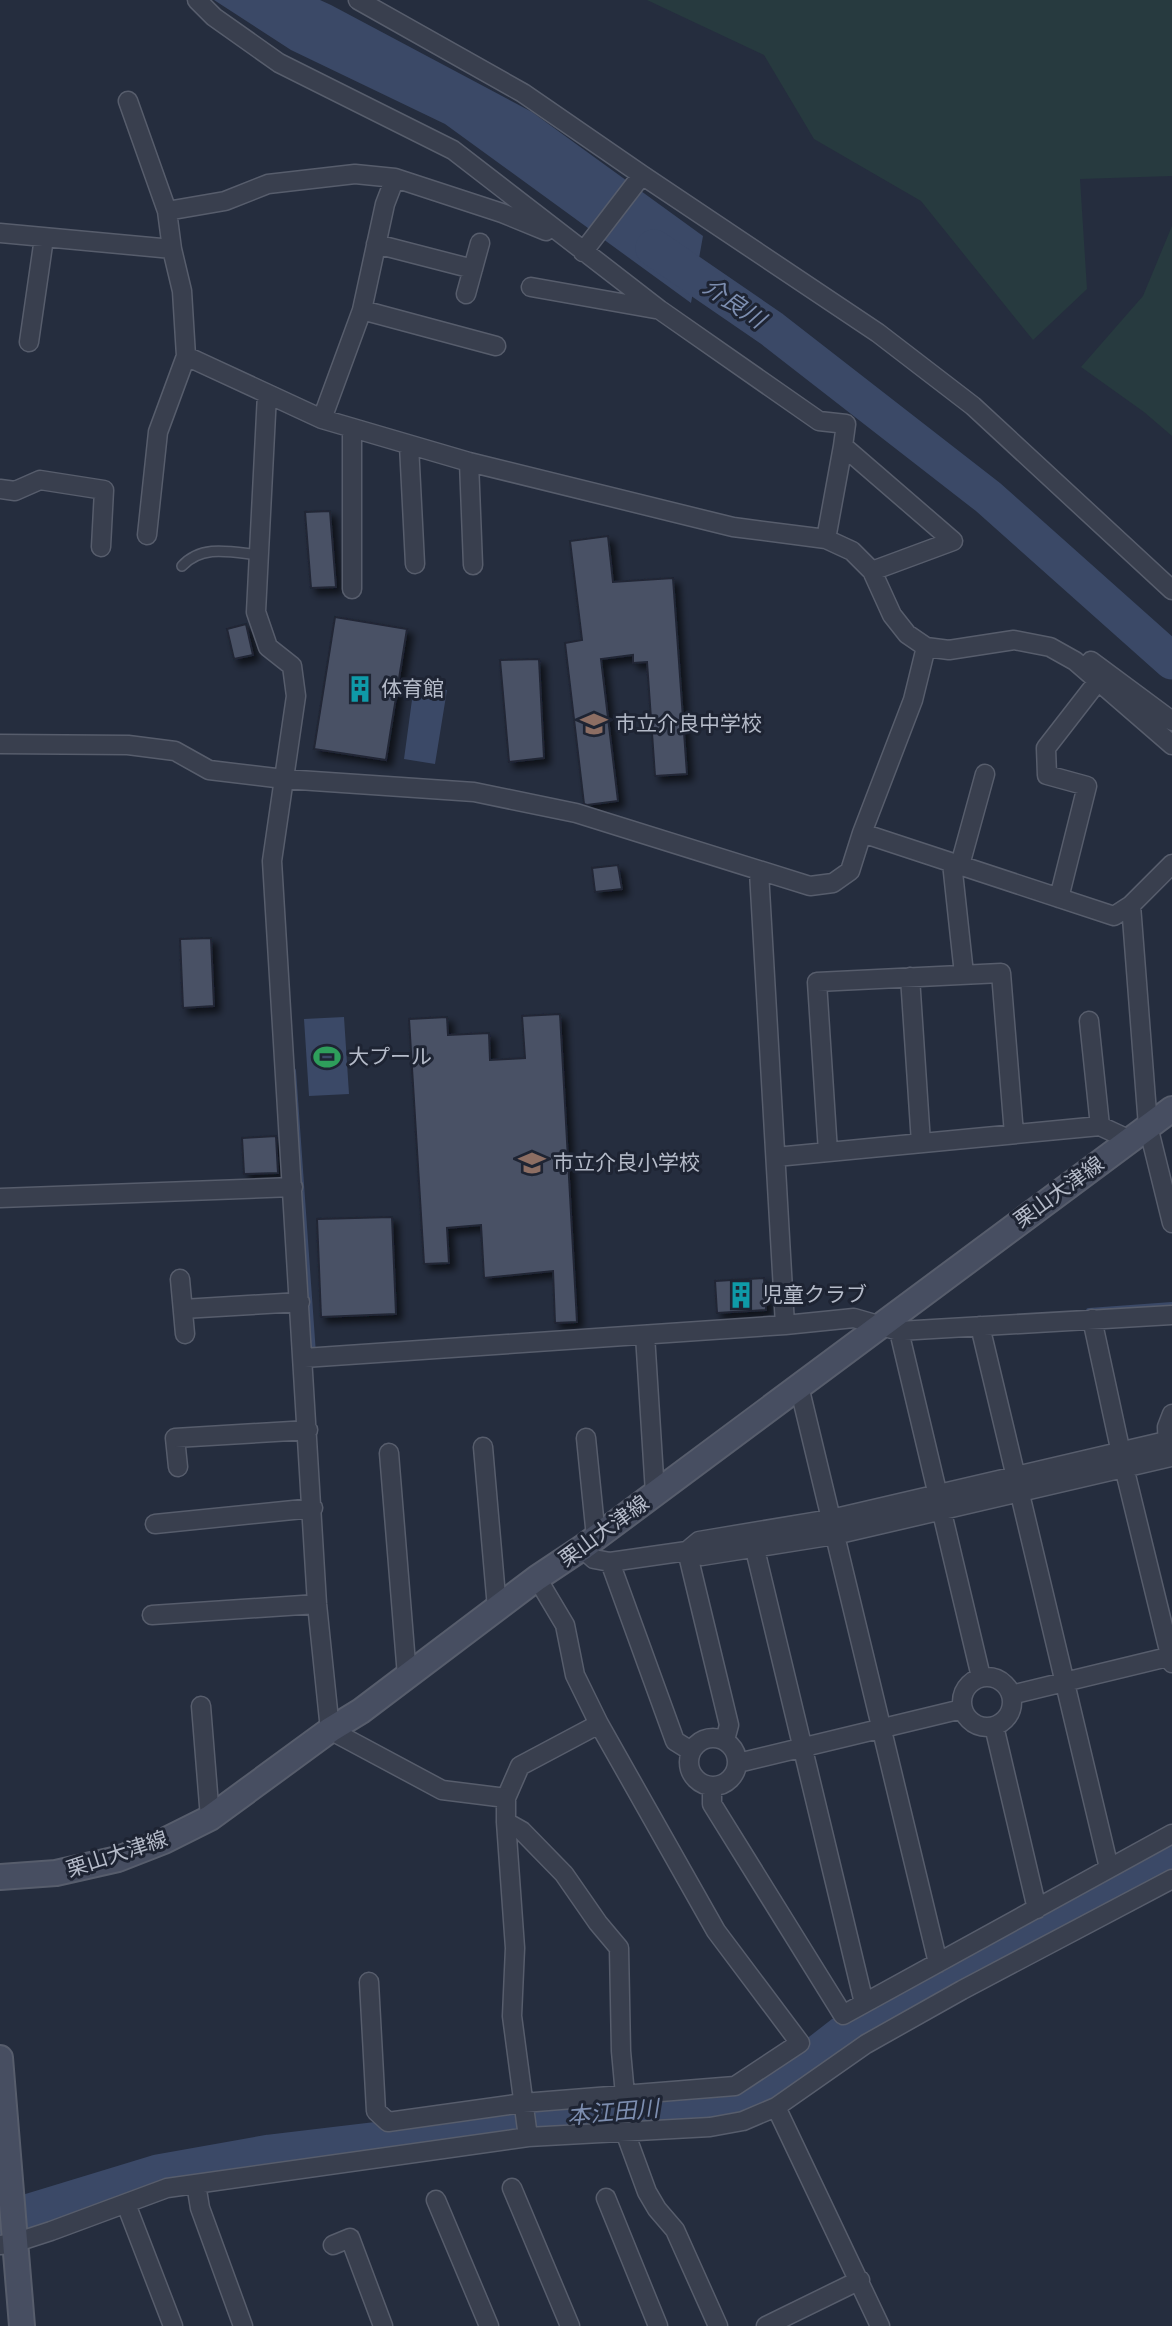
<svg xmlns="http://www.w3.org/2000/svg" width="1172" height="2326" viewBox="0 0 1172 2326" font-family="'Noto Sans','Noto Sans JP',sans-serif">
  <defs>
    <filter id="shadow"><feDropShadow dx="5.5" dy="5.5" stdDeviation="3.5" flood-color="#0009"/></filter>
  </defs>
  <rect width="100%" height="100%" fill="#252d3e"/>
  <!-- green -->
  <path fill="#273a3f" d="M 647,0 L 1172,0 L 1172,176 L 1080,179 L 1087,289 L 1033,340 L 921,201 L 814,139 L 764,55 Z
    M 1172,226 L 1172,436 L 1144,412 L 1081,367 L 1143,296 Z"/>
  <!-- water -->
  <path fill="#3b4967" d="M 214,0 L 320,0 L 331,5 L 532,112 L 703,236 L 691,303 L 445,124 L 291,50 Z
    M 414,685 L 447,690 L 435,764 L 404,759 Z
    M 344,1017 L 349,1094 L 309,1096 L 304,1019 Z"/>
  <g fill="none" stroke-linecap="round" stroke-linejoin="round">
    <!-- stream -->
    <path stroke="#3b4967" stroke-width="6" d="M 293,1071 L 313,1354
      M 1089,1311 L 1172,1305"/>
    <!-- river -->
    <path stroke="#3b4967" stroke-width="37" d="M 654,248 L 772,329 L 988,497 L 1172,661
      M 0,2221 L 158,2173 L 270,2153 L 396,2138 L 493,2122 L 722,2102 L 786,2078 L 843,2034 L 963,1974 L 1130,1876 L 1172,1855"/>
  </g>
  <!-- building -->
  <path fill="#495165" stroke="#202635" stroke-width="2" filter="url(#shadow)" d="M 330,511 L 336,587 L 311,588 L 305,512 Z
    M 608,536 L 613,582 L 673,578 L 687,774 L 655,776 L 647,662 L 633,663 L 633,655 L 601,659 L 618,801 L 587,805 L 584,804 L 565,643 L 582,640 L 570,541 Z
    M 335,617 L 407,629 L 386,760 L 314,749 Z
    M 246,624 L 253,655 L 234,659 L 227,629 Z
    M 539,659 L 544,758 L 509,762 L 500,660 Z
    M 618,865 L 622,889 L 595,892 L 592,868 Z
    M 211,938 L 214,1006 L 183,1008 L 180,939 Z
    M 560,1014 L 577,1322 L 555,1323 L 553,1271 L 484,1278 L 481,1225 L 447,1228 L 449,1263 L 424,1264 L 409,1019 L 447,1017 L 448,1035 L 489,1033 L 490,1060 L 525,1058 L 522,1016 Z
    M 276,1136 L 278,1173 L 244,1174 L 242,1138 Z
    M 392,1217 L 396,1314 L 321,1317 L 317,1219 Z
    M 764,1278 L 766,1310 L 717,1313 L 715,1281 Z"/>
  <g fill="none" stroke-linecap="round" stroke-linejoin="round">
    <defs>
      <path id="service" d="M 182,566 C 202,544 231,552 259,555"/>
      <path id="minor" d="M 197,0 L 214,17 L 279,63 L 453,150 L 660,310 L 819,421 L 846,424 L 843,446 L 953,541 L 872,571
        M 358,0 L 523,93 L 642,175 L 878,333 L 973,406 L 1172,590
        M 128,101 L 167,211 L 172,249 L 182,291 L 186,356 L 158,432 L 147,535
        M 167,211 L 225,201 L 268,184 L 355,174 L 395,178 L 502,213 L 546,231
        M 0,233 L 172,249
        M 376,244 L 473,269
        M 583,252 L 642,175
        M 531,287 L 655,309
        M 466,294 L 480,243
        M 362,310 L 496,346
        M 29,342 L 44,238
        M 186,356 L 322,419 L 469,462 L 733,527 L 826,539 L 852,551 L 872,571 L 892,615 L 907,634 L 926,647 L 949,650 L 1014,640 L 1050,647 L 1075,661 L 1172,745
        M 267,394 L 256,612 L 268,647 L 292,666 L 296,696 L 272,861 L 317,1604 L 330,1730 L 442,1790 L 506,1798
        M 322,419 L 362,310 L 385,204 L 395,178
        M 352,428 L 352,589
        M 409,445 L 415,564
        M 469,462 L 473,565
        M 0,489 L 15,491 L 40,480 L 104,490 L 101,547
        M 826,539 L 843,446
        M 1091,661 L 1172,721
        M 0,744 L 128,745 L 175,751 L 209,770 L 284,779 L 474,792 L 576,813 L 810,886 L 833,883 L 850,871 L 862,833 L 913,700 L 926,647
        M 862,833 L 1114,916 L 1131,905 L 1172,864
        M 952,863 L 964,974
        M 960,865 L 985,774
        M 759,872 L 785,1325
        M 1059,898 L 1087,786 L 1047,775 L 1046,748 L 1098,681
        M 1131,905 L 1148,1126 L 1172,1223
        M 910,977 L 921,1143
        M 1089,1021 L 1100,1126
        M 828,1152 L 817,982 L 1001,973 L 1014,1134
        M 776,1157 L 1100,1126 L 1130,1140
        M 0,1198 L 293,1187
        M 180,1279 L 185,1334
        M 183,1309 L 300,1302
        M 1092,1319 L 1124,1467 L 1172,1663
        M 980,1326 L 1109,1868
        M 899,1331 L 981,1677
        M 645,1335 L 655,1493
        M 304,1358 L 785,1325 L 854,1318 L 899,1331 L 1172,1315
        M 799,1386 L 938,1963
        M 586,1438 L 596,1537
        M 483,1447 L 497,1608
        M 1168,1451 L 1167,1427 L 1172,1414
        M 389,1453 L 407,1676
        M 178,1467 L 175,1438 L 308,1430
        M 155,1524 L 313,1508
        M 752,1537 L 864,2003
        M 582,1548 L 594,1559 L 610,1562 L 687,1551 L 702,1556 L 835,1535 L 1171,1457
        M 687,1551 L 699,1541 L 831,1519 L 1166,1441
        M 687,1551 L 729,1725 L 725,1740
        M 610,1562 L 675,1741 L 691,1751
        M 152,1615 L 317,1604
        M962 1702a25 25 0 1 1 50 0a25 25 0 1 1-50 0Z
        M 1011,1695 L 1172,1656
        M 201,1706 L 210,1818
        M 994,1726 L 1037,1909
        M689 1762a24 24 0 1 1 48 0a24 24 0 1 1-48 0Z
        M 738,1763 L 962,1709
        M 712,1787 L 712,1804 L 843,2015 L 1172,1834
        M 506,1822 L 522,1831 L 564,1874 L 598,1923 L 619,1948 L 621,2051 L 625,2095
        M 369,1982 L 376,2111 L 388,2122 L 523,2103 L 735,2086 L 800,2043 L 716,1931 L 599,1724 L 575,1675 L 565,1625 L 537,1578
        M 776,2107 L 880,2326
        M 625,2132 L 647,2192 L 657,2209 L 675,2230 L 718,2326
        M 528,2137 L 512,2016 L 515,1948 L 506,1822 L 506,1798 L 520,1766 L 599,1724
        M 196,2184 L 200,2208 L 243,2326
        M 512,2188 L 570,2326
        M 606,2198 L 658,2326
        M 436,2200 L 489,2326
        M 126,2204 L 173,2326
        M 0,2245 L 14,2243 L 51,2231 L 167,2188 L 528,2137 L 710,2127 L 743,2121 L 776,2107 L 866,2044 L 962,1990 L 1172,1879
        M 333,2245 L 350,2238 L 383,2326
        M 766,2326 L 860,2280"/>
      <path id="secondary" d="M 0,1877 L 56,1873 L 118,1859 L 164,1841 L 210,1818 L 330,1730 L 361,1711 L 537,1578 L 582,1548 L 1172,1109
        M 0,2058 L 22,2326"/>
    </defs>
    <!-- service casing -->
    <use href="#service" stroke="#575d6c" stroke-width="12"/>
    <!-- minor casing -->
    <use href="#minor" stroke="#575d6c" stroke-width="21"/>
    <!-- secondary casing -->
    <use href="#secondary" stroke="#575d6c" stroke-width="28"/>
    <!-- service -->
    <use href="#service" stroke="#393f4e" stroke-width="9"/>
    <!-- minor -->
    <use href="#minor" stroke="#393f4e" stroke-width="18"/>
    <!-- secondary -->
    <use href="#secondary" stroke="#474e61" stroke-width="24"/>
  </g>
  <!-- icons -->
  <defs>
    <symbol id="building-bare" viewBox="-9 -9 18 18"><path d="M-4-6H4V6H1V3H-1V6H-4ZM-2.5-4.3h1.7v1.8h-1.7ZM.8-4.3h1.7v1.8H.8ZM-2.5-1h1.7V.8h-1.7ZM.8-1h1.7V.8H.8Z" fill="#0f9aa8" stroke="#1e2433" stroke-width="2.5" paint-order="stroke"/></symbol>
    <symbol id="school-bare" viewBox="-9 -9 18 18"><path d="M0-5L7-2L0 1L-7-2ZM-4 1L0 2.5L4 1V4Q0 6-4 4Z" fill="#8d6e63" stroke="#1e2433" stroke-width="2.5" paint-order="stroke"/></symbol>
    <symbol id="stadium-bare" viewBox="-9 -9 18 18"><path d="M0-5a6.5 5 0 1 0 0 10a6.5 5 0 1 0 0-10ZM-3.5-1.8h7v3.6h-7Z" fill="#2e9e5b" stroke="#1e2433" stroke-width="2.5" paint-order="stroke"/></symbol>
  </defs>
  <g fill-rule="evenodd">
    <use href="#building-bare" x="341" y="670" width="38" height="38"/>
    <use href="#school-bare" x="575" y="705" width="38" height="38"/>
    <use href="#stadium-bare" x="308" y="1038" width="38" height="38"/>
    <use href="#school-bare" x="513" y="1144" width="38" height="38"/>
    <use href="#building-bare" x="722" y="1276" width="38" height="38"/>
  </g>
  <g text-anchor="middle" stroke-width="6" stroke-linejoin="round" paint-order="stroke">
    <!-- poi labels -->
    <g font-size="21" fill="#b5bbc9" stroke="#1e2433" text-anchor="start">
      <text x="381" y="696">体育館</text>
      <text x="615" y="731">市立介良中学校</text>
      <text x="348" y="1064">大プール</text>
      <text x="553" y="1170">市立介良小学校</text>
      <text x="762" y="1302">児童クラブ</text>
    </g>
    <!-- street labels -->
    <g font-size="21" fill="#b5bbc9" stroke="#1e2433">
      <text transform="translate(1059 1192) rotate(-36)" y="7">栗山大津線</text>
      <text transform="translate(604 1531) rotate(-36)" y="7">栗山大津線</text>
      <text transform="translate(117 1854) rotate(-18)" y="7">栗山大津線</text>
    </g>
    <!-- water labels -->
    <g font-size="23" font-style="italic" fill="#7d8eb0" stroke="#1e2433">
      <text transform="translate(734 303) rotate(34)" y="8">介良川</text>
      <text transform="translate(613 2112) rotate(-5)" y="8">本江田川</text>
    </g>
  </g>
</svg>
